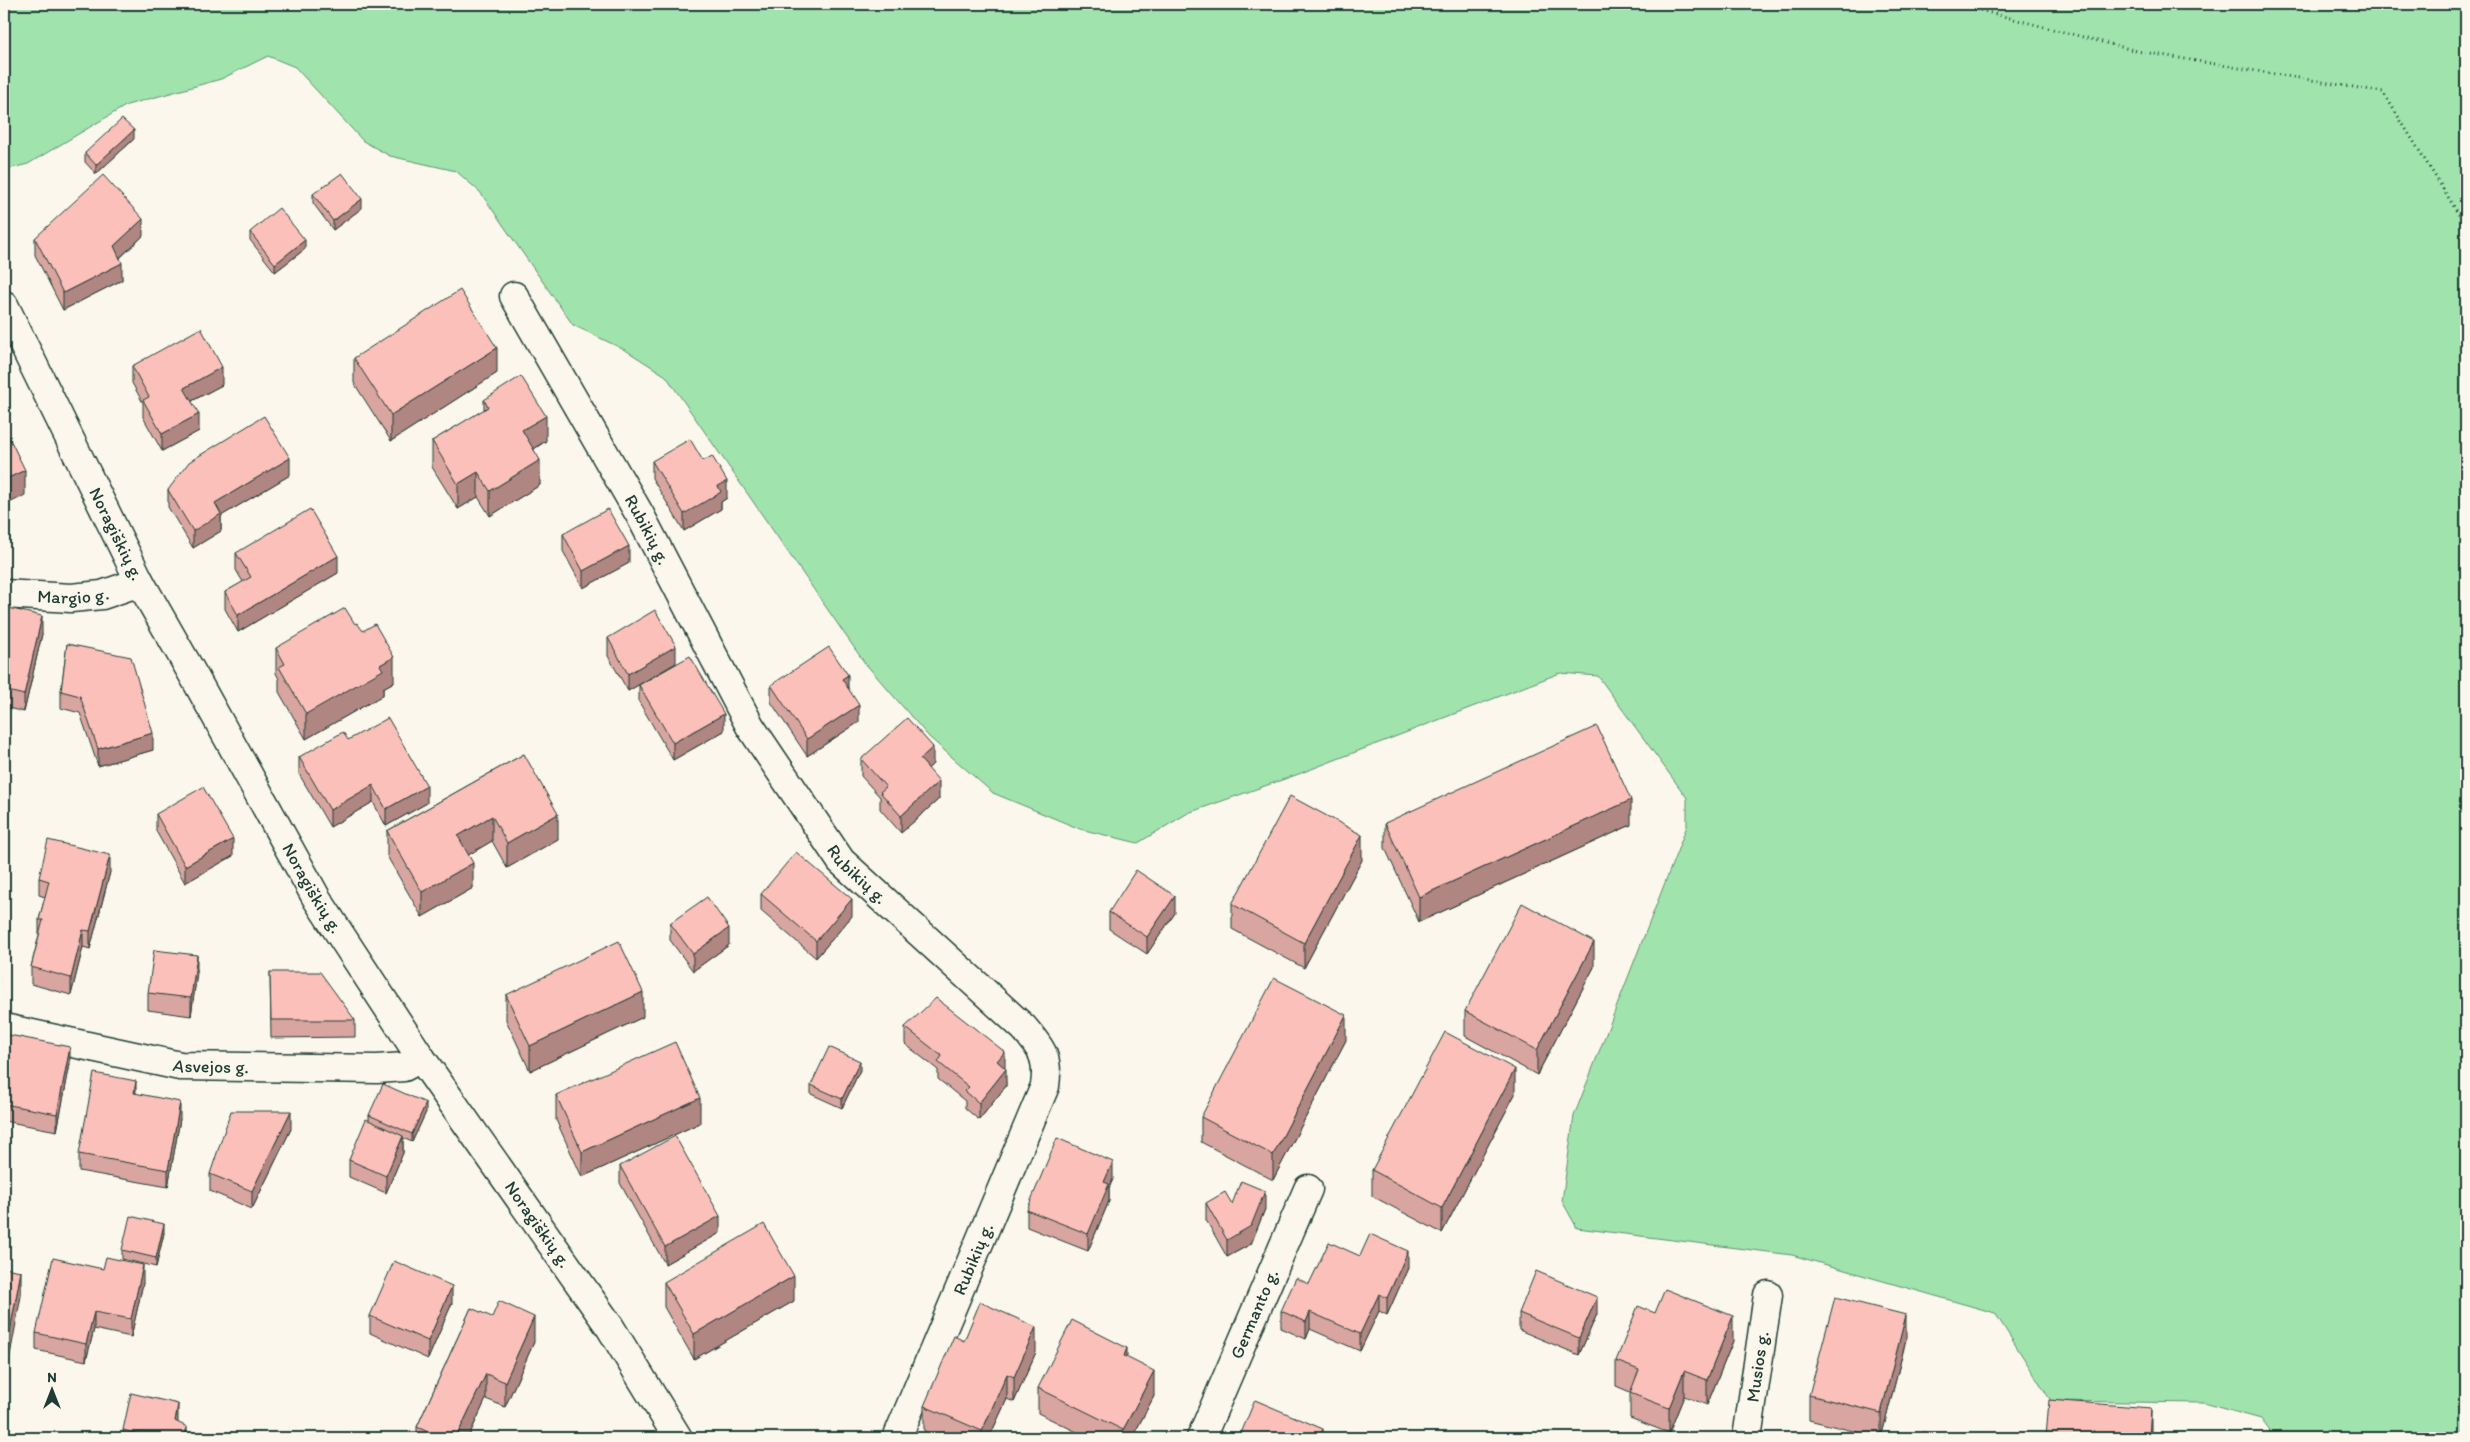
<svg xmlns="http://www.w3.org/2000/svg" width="2470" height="1442" viewBox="0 0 2470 1442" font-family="Itim,sans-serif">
  <rect width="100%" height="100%" fill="#fbf7ec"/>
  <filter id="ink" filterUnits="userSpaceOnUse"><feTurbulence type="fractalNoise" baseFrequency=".02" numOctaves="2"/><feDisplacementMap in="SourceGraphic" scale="10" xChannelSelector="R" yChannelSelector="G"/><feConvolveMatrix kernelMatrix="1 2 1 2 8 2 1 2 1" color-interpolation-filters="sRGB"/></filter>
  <g filter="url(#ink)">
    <!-- green -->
    <path fill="#a0e3ad" stroke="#609070" d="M 4,4 L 2466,4 L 2466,1438 L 2275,1438 L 2261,1419 L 2203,1403 L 2051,1401 L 1995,1313 L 1792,1255 L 1577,1228 L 1562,1201 L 1574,1116 L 1687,826 L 1687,798 L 1598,676 L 1560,673 L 1296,775 L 1188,813 L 1138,843 L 1080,829 L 993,793 L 929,737 L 864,662 L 666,376 L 627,351 L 573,325 L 480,192 L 456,171 L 390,156 L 363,141 L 295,67 L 268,56 L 221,79 L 127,105 L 28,164 L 4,170 Z"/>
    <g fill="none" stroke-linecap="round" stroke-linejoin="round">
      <defs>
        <g id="street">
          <path id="s1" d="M 514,296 L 640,515 L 750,726 L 841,861 L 1024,1028 C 1042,1049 1049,1058 1045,1086 L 897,1438"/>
          <path id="s2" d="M 4,305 L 140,582 L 196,680 L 317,899 L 421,1058 L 610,1327 L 678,1438"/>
          <path id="s3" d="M 4,594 L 71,598 L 102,595 L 140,582"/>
          <path id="s4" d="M 4,1028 L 180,1066 L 377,1069 L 404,1067 L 421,1058"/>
          <path id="s5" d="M 1201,1438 L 1308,1189"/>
          <path id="s6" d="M 1747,1438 L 1768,1295"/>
        </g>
      </defs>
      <!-- street casing -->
      <use href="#street" stroke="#1f3d34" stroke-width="31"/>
      <!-- path -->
      <path stroke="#1f3d34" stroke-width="3" stroke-dasharray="1 4" stroke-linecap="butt" d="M 1956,4 L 2137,51 L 2383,92 L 2466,226"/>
      <!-- street -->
      <use href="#street" stroke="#fbf7ec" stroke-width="28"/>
    </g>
    <!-- wall -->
    <path fill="#d9a5a0" stroke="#1f3d34" d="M 134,139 L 96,174 L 85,162 L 85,153 Z
      M 313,194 L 362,208 L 333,230 L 313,203 Z
      M 250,232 L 305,249 L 275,272 L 250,240 Z
      M 143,236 L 120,258 L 122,280 L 63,310 L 35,255 L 35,238 Z
      M 354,358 L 497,373 L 391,441 L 354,383 Z
      M 132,366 L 222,385 L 192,401 L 199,431 L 162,451 L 143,417 L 143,403 L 132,383 Z
      M 484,400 L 546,441 L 534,449 L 540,485 L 490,516 L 478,497 L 458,509 L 432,467 L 432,441 L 484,410 Z
      M 652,461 L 727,498 L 721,502 L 721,509 L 684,531 L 652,478 Z
      M 290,475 L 221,516 L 221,531 L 193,548 L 168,507 L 168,490 Z
      M 563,534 L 629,563 L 583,588 L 563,551 Z
      M 236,553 L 338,573 L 238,632 L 225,609 L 225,592 L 243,582 L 236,570 Z
      M 4,607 L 42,634 L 24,712 L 4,707 Z
      M 355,624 L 394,682 L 383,688 L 383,695 L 306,739 L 279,692 L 279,679 L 276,673 L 276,648 Z
      M 608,638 L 676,663 L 628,691 L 608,656 Z
      M 67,644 L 153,750 L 98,766 L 80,713 L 61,708 L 61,691 Z
      M 639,685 L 724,731 L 673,760 L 639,702 Z
      M 771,685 L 859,722 L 807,756 L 771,702 Z
      M 348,740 L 427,803 L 386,826 L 373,802 L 330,827 L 299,774 L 299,757 Z
      M 524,754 L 558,839 L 507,868 L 492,841 L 468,855 L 473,888 L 422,917 L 387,856 L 387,831 Z
      M 861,759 L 933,764 L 928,769 L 939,799 L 901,833 L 880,809 L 880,797 L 861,776 Z
      M 156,814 L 233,856 L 185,883 L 156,831 Z
      M 1385,823 L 1631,825 L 1419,922 L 1385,848 Z
      M 1362,860 L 1304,968 L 1232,929 L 1232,904 Z
      M 110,872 L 90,949 L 83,947 L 71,995 L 31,984 L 31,967 L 39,935 L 39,920 L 45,897 L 39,895 L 39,878 Z
      M 761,894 L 852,916 L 816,958 L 761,911 Z
      M 1109,912 L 1175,913 L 1147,954 L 1109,929 Z
      M 670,923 L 729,945 L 693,971 L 670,940 Z
      M 1594,967 L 1537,1075 L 1465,1036 L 1465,1011 Z
      M 197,972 L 191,1016 L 148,1010 L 148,993 Z
      M 270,972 L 355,1020 L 355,1037 L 271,1038 Z
      M 506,995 L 643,1017 L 530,1071 L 506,1020 Z
      M 905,1027 L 1005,1068 L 1006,1086 L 979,1120 L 965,1108 L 965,1101 L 938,1079 L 938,1070 L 905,1044 Z
      M 4,1034 L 70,1064 L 57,1131 L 4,1121 Z
      M 1346,1040 L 1273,1180 L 1201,1142 L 1201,1117 Z
      M 860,1070 L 842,1108 L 811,1094 L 811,1085 Z
      M 136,1094 L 180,1119 L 168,1187 L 79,1171 L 79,1154 Z
      M 1515,1094 L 1442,1233 L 1372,1196 L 1372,1170 Z
      M 556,1095 L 700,1123 L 582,1177 L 556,1120 Z
      M 426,1112 L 412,1142 L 403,1138 L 403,1153 L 386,1193 L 349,1177 L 349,1160 L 369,1121 L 369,1115 Z
      M 291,1129 L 252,1209 L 210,1191 L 210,1174 Z
      M 620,1166 L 720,1233 L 665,1264 L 620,1183 Z
      M 1113,1179 L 1109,1188 L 1109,1201 L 1088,1251 L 1027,1227 L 1027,1210 Z
      M 1206,1203 L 1265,1209 L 1251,1244 L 1227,1257 L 1206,1220 Z
      M 164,1233 L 156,1267 L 122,1259 L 122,1250 Z
      M 1360,1256 L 1408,1268 L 1387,1315 L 1379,1311 L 1360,1351 L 1310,1329 L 1306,1339 L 1281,1328 L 1281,1311 L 1309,1284 Z
      M 664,1282 L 794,1301 L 694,1359 L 664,1307 Z
      M 143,1283 L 131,1337 L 94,1329 L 86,1361 L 36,1350 L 36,1333 Z
      M 452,1303 L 428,1359 L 370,1333 L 370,1316 Z
      M 471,1308 L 534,1342 L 505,1407 L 486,1399 L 468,1438 L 417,1438 L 417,1427 Z
      M 1519,1313 L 1597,1314 L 1579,1355 L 1519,1330 Z
      M 1655,1313 L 1733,1341 L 1707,1405 L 1684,1396 L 1669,1433 L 1630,1418 L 1630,1392 L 1616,1386 L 1616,1361 Z
      M 1906,1340 L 1881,1438 L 1809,1420 L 1809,1395 Z
      M 1036,1352 L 1014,1402 L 1007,1399 L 989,1438 L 940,1438 L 924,1431 L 924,1406 Z
      M 1127,1358 L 1154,1396 L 1132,1438 L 1089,1438 L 1038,1413 L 1038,1388 Z
      M 178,1422 L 187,1438 L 123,1438 L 123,1430 Z"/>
    <!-- shaded-wall -->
    <path fill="#b08682" stroke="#1f3d34" d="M 134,130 L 134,139 L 96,174 L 96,165 Z
      M 362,199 L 362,208 L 333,230 L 333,221 Z
      M 143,219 L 143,236 L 114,263 L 114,246 Z
      M 305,240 L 305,249 L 275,272 L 275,264 Z
      M 122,263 L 122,280 L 63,310 L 63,293 Z
      M 497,348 L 497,373 L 391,441 L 391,415 Z
      M 222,367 L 222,385 L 184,405 L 184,388 Z
      M 199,414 L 199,431 L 162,451 L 162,434 Z
      M 546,416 L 546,441 L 522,455 L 522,430 Z
      M 290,458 L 290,475 L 221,516 L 221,531 L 193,548 L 193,531 L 215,503 Z
      M 540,460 L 540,485 L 490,516 L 490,491 Z
      M 25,470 L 25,495 L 4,506 L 4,480 Z
      M 478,472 L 478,497 L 458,509 L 458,484 Z
      M 727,481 L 727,498 L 721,502 L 721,509 L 684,531 L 684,514 L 718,486 Z
      M 629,546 L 629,563 L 583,588 L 583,571 Z
      M 338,556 L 338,573 L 238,632 L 238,615 Z
      M 42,616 L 42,634 L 24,712 L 24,695 Z
      M 676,646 L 676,663 L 628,691 L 628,674 Z
      M 394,657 L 394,682 L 383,688 L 383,695 L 306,739 L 306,714 L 380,665 Z
      M 848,675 L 848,693 L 842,679 Z
      M 859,705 L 859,722 L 807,756 L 807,739 Z
      M 724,714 L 724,731 L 673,760 L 673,743 Z
      M 153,733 L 153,750 L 98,766 L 98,749 Z
      M 933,747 L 933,764 L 920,776 L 920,759 Z
      M 939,781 L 939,799 L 901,833 L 901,816 Z
      M 373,785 L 373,802 L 330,827 L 330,810 Z
      M 427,786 L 427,803 L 386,826 L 386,809 Z
      M 1631,800 L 1631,825 L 1419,922 L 1419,897 Z
      M 558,814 L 558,839 L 507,868 L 507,843 Z
      M 492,816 L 492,841 L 458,861 L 458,836 Z
      M 1362,835 L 1362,860 L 1304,968 L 1304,943 Z
      M 233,839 L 233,856 L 185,883 L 185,866 Z
      M 110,855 L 110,872 L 90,949 L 90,931 Z
      M 473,863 L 473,888 L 422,917 L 422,892 Z
      M 1175,896 L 1175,913 L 1147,954 L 1147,937 Z
      M 852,899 L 852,916 L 816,958 L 816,941 Z
      M 729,928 L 729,945 L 693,971 L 693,954 Z
      M 83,930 L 83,947 L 71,995 L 71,978 Z
      M 1594,942 L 1594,967 L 1537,1075 L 1537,1050 Z
      M 197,955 L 197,972 L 191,1016 L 191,998 Z
      M 643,992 L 643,1017 L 530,1071 L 530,1046 Z
      M 1346,1015 L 1346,1040 L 1273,1180 L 1273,1155 Z
      M 70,1047 L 70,1064 L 57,1131 L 57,1114 Z
      M 1005,1052 L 1005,1069 L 997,1061 Z
      M 860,1061 L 860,1070 L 842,1108 L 842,1099 Z
      M 1006,1069 L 1006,1086 L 979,1120 L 979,1103 Z
      M 1515,1069 L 1515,1094 L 1442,1233 L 1442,1208 Z
      M 136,1081 L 136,1098 L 134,1093 Z
      M 700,1098 L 700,1123 L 582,1177 L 582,1152 Z
      M 180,1102 L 180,1119 L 168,1187 L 168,1170 Z
      M 426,1103 L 426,1112 L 412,1142 L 412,1134 Z
      M 291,1111 L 291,1129 L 252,1209 L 252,1191 Z
      M 403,1136 L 403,1153 L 386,1193 L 386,1176 Z
      M 1113,1162 L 1113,1179 L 1109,1188 L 1109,1201 L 1088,1251 L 1088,1234 L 1104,1182 Z
      M 1265,1191 L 1265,1209 L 1251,1244 L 1227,1257 L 1227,1240 Z
      M 720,1216 L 720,1233 L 665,1264 L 665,1247 Z
      M 164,1224 L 164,1233 L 156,1267 L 156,1258 Z
      M 1408,1251 L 1408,1268 L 1387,1315 L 1387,1298 Z
      M 143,1265 L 143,1283 L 131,1337 L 131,1319 Z
      M 21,1271 L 21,1296 L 4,1388 L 4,1363 Z
      M 794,1276 L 794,1301 L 694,1359 L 694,1334 Z
      M 452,1286 L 452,1303 L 428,1359 L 428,1341 Z
      M 1379,1294 L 1379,1311 L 1360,1351 L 1360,1334 Z
      M 1597,1297 L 1597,1314 L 1579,1355 L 1579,1338 Z
      M 94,1312 L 94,1329 L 86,1361 L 86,1344 Z
      M 1310,1312 L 1310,1329 L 1306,1339 L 1306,1322 Z
      M 1906,1315 L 1906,1340 L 1881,1438 L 1881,1413 Z
      M 1733,1316 L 1733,1341 L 1707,1405 L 1707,1380 Z
      M 534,1317 L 534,1342 L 505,1407 L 505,1382 Z
      M 1036,1327 L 1036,1352 L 1014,1402 L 1014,1377 Z
      M 1127,1348 L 1127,1373 L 1124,1356 Z
      M 1154,1371 L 1154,1396 L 1132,1438 L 1123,1438 L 1123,1430 Z
      M 1684,1371 L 1684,1396 L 1669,1433 L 1669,1408 Z
      M 486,1374 L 486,1399 L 468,1438 L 456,1438 Z
      M 1007,1374 L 1007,1399 L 989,1438 L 982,1438 L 982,1431 Z
      M 178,1404 L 178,1421 L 175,1438 L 175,1421 Z
      M 2151,1408 L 2151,1438 L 2149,1438 Z
      M 187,1427 L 187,1438 L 184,1438 Z
      M 1323,1429 L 1323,1438 L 1319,1438 Z"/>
    <!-- building -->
    <path fill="#fcc0ba" stroke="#1f3d34" d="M 122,119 L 134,130 L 96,165 L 85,153 Z
      M 342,173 L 362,199 L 333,221 L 313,194 Z
      M 103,175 L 143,219 L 114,246 L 122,263 L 63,293 L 35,238 Z
      M 279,208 L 305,240 L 275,264 L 250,232 Z
      M 460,290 L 497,348 L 391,415 L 354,358 Z
      M 201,328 L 222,367 L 184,388 L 199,414 L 162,434 L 143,400 L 149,397 L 132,366 Z
      M 521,376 L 546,416 L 522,430 L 540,460 L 490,491 L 478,472 L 458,484 L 432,441 L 488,407 L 484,400 Z
      M 264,416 L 290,458 L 215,503 L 221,514 L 193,531 L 168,490 L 189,462 Z
      M 4,427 L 25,470 L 4,480 Z
      M 690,439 L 703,461 L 712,456 L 727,481 L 718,486 L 721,492 L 684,514 L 652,461 Z
      M 310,509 L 338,556 L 238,615 L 225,592 L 251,577 L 236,553 Z
      M 608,509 L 629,546 L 583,571 L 563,534 Z
      M 4,607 L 42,616 L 24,695 L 4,690 Z
      M 345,608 L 355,624 L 357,623 L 363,631 L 375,624 L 394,657 L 380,665 L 383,670 L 306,714 L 279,667 L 285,664 L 276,648 Z
      M 655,610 L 676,646 L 628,674 L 608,638 Z
      M 67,644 L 131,657 L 153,733 L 98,749 L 80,696 L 61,691 Z
      M 829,647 L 848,675 L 842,679 L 859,705 L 807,739 L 771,685 Z
      M 690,656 L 724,714 L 673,743 L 639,685 Z
      M 388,718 L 427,786 L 386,809 L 373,785 L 330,810 L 299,757 L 343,732 L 348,740 Z
      M 907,718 L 933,747 L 920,759 L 939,781 L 901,816 L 880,792 L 886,787 L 861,759 Z
      M 1597,726 L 1631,800 L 1419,897 L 1385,823 Z
      M 524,754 L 558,814 L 507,843 L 492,816 L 458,836 L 473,863 L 422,892 L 387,831 Z
      M 203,787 L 233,839 L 185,866 L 156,814 Z
      M 1290,796 L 1362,835 L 1304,943 L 1232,904 Z
      M 48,840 L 110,855 L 90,931 L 83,930 L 71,978 L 31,967 L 43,920 L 39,920 L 49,881 L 39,878 Z
      M 796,852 L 852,899 L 816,941 L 761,894 Z
      M 1136,870 L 1175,896 L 1147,937 L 1109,912 Z
      M 707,897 L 729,928 L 693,954 L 670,923 Z
      M 1522,903 L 1594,942 L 1537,1050 L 1465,1011 Z
      M 619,941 L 643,992 L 530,1046 L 506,995 Z
      M 154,950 L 197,955 L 191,998 L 148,993 Z
      M 270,972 L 320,972 L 355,1020 L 271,1020 Z
      M 1274,978 L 1346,1015 L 1273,1155 L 1201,1117 Z
      M 936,998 L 1005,1052 L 997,1061 L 1006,1069 L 979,1103 L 965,1091 L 969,1087 L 938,1062 L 942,1056 L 905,1027 Z
      M 1445,1032 L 1515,1069 L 1442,1208 L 1372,1170 Z
      M 4,1034 L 70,1047 L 57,1114 L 4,1104 Z
      M 675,1042 L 700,1098 L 582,1152 L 556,1095 Z
      M 829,1047 L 860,1061 L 842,1099 L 811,1085 Z
      M 94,1073 L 136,1081 L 134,1093 L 180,1102 L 168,1170 L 79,1154 Z
      M 383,1084 L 426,1103 L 412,1134 L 369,1115 Z
      M 231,1111 L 291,1111 L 252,1191 L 210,1174 Z
      M 366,1119 L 403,1136 L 386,1176 L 349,1160 Z
      M 675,1136 L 720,1216 L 665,1247 L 620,1166 Z
      M 1057,1138 L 1113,1162 L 1104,1182 L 1109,1184 L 1088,1234 L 1027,1210 Z
      M 1241,1181 L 1265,1191 L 1251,1226 L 1227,1240 L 1206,1203 L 1225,1192 L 1232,1204 Z
      M 130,1216 L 164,1224 L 156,1258 L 122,1250 Z
      M 764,1224 L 794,1276 L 694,1334 L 664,1282 Z
      M 1370,1234 L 1408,1251 L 1387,1298 L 1379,1294 L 1360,1334 L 1310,1312 L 1306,1322 L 1281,1311 L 1296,1278 L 1309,1284 L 1329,1242 L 1360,1256 Z
      M 106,1257 L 143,1265 L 131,1319 L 94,1312 L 86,1344 L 36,1333 L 53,1258 L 103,1269 Z
      M 394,1261 L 452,1286 L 428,1341 L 370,1316 Z
      M 4,1268 L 21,1271 L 4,1363 Z
      M 1536,1271 L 1597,1297 L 1579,1338 L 1519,1313 Z
      M 1665,1289 L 1733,1316 L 1707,1380 L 1684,1371 L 1669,1408 L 1630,1393 L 1639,1370 L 1616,1361 L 1638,1306 L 1655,1313 Z
      M 1835,1297 L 1906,1315 L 1881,1413 L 1809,1395 Z
      M 499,1301 L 534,1317 L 505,1382 L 486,1374 L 456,1438 L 442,1438 L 417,1427 L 471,1308 L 492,1317 Z
      M 980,1302 L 1036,1327 L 1014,1377 L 1007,1374 L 982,1431 L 924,1406 L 954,1336 L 964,1341 Z
      M 1072,1320 L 1127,1348 L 1124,1356 L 1154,1371 L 1123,1430 L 1038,1388 Z
      M 131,1393 L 178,1404 L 175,1421 L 187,1427 L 184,1438 L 145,1438 L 146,1436 L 123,1430 Z
      M 1255,1400 L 1323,1429 L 1319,1438 L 1239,1438 Z
      M 2049,1400 L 2151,1408 L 2149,1438 L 2046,1438 Z
      M 1922,1432 L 1972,1438 L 1921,1438 Z"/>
  </g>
  <g text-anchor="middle" stroke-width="4.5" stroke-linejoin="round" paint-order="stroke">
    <!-- street labels -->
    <g font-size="18" fill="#1f3d34" stroke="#fbf7ec">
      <text dy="6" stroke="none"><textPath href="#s1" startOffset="269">Rubikių g.</textPath></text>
      <text dy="6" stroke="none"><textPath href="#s2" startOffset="255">Noragiškių g.</textPath></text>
      <text dy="6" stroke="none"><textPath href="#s3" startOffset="69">Margio g.</textPath></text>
      <text dy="6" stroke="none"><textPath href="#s1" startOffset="674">Rubikių g.</textPath></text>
      <text dy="6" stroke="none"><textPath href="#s2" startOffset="660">Noragiškių g.</textPath></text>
      <text dy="6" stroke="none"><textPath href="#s4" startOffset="211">Asvejos g.</textPath></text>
      <text dy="6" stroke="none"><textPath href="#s2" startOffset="1065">Noragiškių g.</textPath></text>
      <text transform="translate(973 1259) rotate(-67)" y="6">Rubikių g.</text>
      <text dy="6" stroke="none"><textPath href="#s5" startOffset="135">Germanto g.</textPath></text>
      <text dy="6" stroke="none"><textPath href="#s6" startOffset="72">Musios g.</textPath></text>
    </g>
  </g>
  <!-- margin -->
  <rect width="2470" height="1442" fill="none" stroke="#fbf7ec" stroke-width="20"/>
  <rect x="10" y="10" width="2450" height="1422" fill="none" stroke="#1f3d34" stroke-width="2" filter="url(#ink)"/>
  <!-- north arrow -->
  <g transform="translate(52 1390)" stroke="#fbf7ec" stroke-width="4" paint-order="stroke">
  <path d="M0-4L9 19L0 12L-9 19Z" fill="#1f3d34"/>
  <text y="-8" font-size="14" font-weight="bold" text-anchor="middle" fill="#1f3d34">N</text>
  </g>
</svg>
